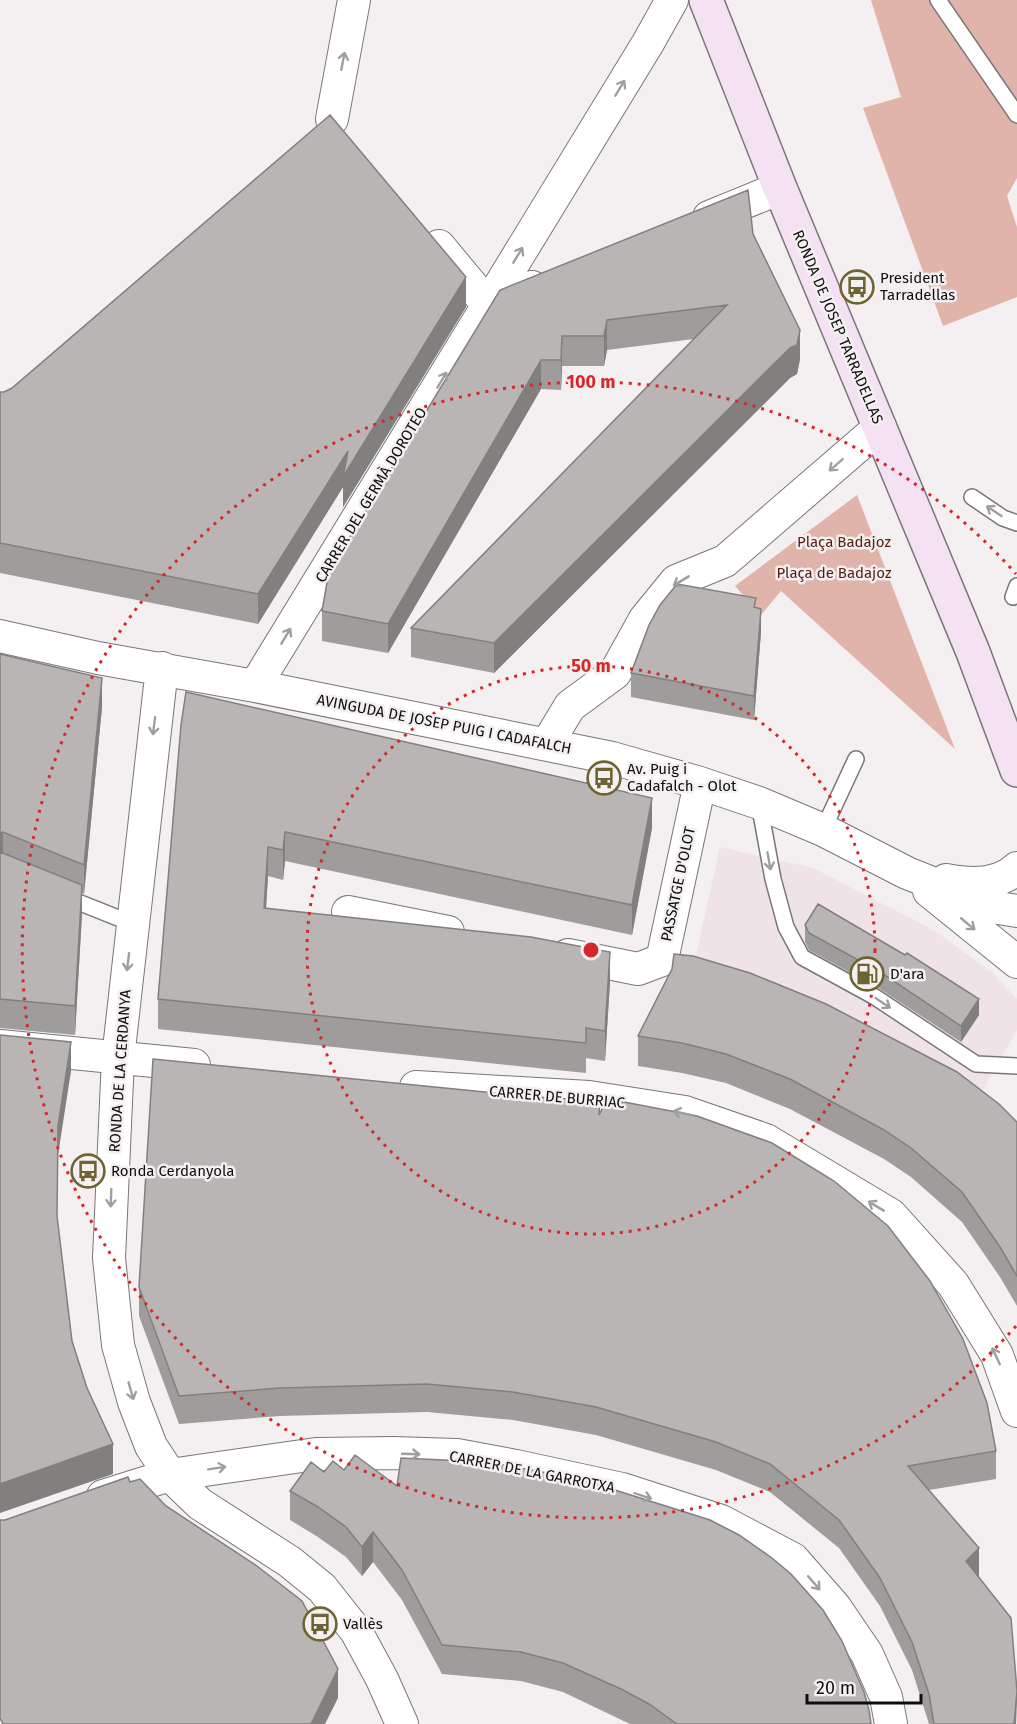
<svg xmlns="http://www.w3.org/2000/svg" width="1017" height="1724" viewBox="0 0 1017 1724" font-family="'Fira Sans',sans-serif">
  <rect width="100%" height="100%" fill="#f4f0f2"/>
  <!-- built -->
  <path fill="#efe3e8" d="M 720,847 L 813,868 L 932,929 L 992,972 L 1017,999 L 1017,1030 L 979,1097 L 694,964 Z"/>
  <!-- green -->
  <path fill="#e0b4aa" d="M 871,0 L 1017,0 L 1017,178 L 1007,196 L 1017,227 L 1017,297 L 943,326 L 863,108 L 901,97 Z
    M 857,495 L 955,749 L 781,591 L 761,615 L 735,586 Z"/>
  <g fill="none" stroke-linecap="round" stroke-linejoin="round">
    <defs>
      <path id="lane" d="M 938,0 L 1017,115
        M 972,497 L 1003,518 L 1017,523
        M 1013,597 L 1017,586
        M 759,803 L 773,879 L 786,927 L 802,957 L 875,997 L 976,1064 L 1017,1066
        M 823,830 L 856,759
        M 63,896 L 133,924"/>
      <path id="street" d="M 332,119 L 354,0
        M 709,217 L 780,188
        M 439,246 L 488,305 L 648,43 L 672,0
        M 0,636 L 98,658 L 255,686 L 612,758 L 700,783 L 759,803 L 823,830 L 907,873 L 992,907 L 1017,911
        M 162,668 L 118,1058 L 109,1258 L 118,1345 L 134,1402 L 151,1446 L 170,1475 L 200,1504 L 290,1562 L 322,1588 L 356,1631 L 382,1679 L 402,1724
        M 255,686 L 488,305 L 532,287
        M 547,744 L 570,706 L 615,673 L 645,619 L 676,581 L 725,561 L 880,427
        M 946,880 C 971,885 998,886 1017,868
        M 929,891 L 1017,962
        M 348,912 L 448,932
        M 568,955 L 638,969 L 662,960 L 700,783
        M 0,1046 L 194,1065
        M 416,1087 L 589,1097 L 685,1112 L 766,1140 L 891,1215 L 953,1284 L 997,1355 L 1017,1411
        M 103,1496 L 170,1475 L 316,1454 L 393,1453 L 457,1455 L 516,1466 L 622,1489 L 721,1521 L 793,1559 L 835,1607 L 867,1654 L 886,1697 L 891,1724"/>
      <path id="secondary" d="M 706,0 L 780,188 L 973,652 L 1017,770"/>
    </defs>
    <!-- lane casing -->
    <use href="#lane" stroke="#797677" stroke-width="18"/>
    <!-- street casing -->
    <use href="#street" stroke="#797677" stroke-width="34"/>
    <!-- secondary casing -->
    <use href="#secondary" stroke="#797677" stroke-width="36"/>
    <!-- lane -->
    <use href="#lane" stroke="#fff" stroke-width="15"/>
    <!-- street -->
    <use href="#street" stroke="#fff" stroke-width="32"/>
    <!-- secondary -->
    <use href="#secondary" stroke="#f4e1f4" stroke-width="33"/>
  </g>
  <!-- wall -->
  <path fill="#9f9c9c" d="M 753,234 L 800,359 L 797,374 L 790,378 L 494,673 L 411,657 L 411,628 L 694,339 L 607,350 L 604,366 L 562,366 L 561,390 L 541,389 L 388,653 L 322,641 L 322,611 L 500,290 Z
    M 466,307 L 343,507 L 343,487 L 258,624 L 0,573 L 0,392 L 4,392 Z
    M 756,607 L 761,632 L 754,720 L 631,697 L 631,673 Z
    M 0,654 L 102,707 L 84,894 L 82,893 L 82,914 L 75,1035 L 0,1028 Z
    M 186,692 L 652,828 L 632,935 L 285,861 L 283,880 L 268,876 L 266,908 L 610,982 L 605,1061 L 586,1058 L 586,1073 L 158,1029 L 158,999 Z
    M 805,925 L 979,1015 L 961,1042 L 880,989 L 809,950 L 805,942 Z
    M 672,969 L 1017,1122 L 1017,1306 L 1000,1277 L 962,1222 L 911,1177 L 884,1159 L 790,1109 L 726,1083 L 682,1073 L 638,1066 L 638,1036 Z
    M 600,1113 L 996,1451 L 996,1479 L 929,1490 L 979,1576 L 978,1577 L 1017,1691 L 1016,1724 L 929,1724 L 912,1670 L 880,1606 L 839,1548 L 770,1492 L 716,1470 L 596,1435 L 513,1420 L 427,1412 L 280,1416 L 179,1424 L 139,1316 L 139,1287 Z
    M 344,1470 L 397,1486 L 871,1724 L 630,1724 L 563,1692 L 521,1681 L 442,1674 L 402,1600 L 373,1562 L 362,1576 L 346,1557 L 318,1537 L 290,1520 L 290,1491 L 324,1472 Z"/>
  <!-- shaded-wall -->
  <path fill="#827f7f" d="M 466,277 L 466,307 L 343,507 L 343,487 L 258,624 L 258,594 L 348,451 Z
    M 607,320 L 607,350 L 604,366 L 604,336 Z
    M 800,330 L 800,359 L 797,374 L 790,378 L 494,673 L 494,643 Z
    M 562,336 L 562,366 L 561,390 L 561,360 Z
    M 541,360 L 541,389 L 388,653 L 388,624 Z
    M 761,609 L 761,632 L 754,720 L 754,696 Z
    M 102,678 L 102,707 L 84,894 L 84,865 Z
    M 652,798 L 652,828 L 632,935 L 632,905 Z
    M 3,832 L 3,862 L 0,862 L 0,833 Z
    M 285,832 L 285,861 L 283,880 L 283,850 Z
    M 268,847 L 268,876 L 264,938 L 264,908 Z
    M 82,885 L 82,914 L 75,1035 L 75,1006 Z
    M 610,952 L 610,982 L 605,1061 L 605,1031 Z
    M 979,999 L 979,1015 L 961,1042 L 961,1026 Z
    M 71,1042 L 71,1071 L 58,1155 L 58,1126 Z
    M 113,1444 L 113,1474 L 0,1513 L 0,1484 Z
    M 373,1532 L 373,1562 L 362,1576 L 362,1547 Z
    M 979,1548 L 979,1576 L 966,1589 L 966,1561 Z
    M 338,1669 L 338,1698 L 325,1724 L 311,1724 Z
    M 1017,1691 L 1016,1724 L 1014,1724 Z"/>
  <!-- building -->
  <path fill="#b9b5b5" stroke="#827f7f" stroke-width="1.5" d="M 330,115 L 466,277 L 343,477 L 348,451 L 258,594 L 0,543 L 0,392 L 4,392 L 12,388 Z
    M 748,190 L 753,234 L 800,330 L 797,345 L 790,348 L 494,643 L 411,628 L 727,305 L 607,320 L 604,336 L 562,336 L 561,360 L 541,360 L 388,624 L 322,611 L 329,571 L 500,290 Z
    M 677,584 L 756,598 L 754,607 L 761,609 L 754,696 L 631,673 L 649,625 L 660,605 Z
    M 0,654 L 102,678 L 84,865 L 3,832 L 0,833 Z
    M 186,692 L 652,798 L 632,905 L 285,832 L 283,850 L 268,847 L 264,908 L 531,937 L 610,952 L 605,1031 L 586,1028 L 586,1043 L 158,999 L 181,725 Z
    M 0,852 L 82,885 L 75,1006 L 0,999 Z
    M 818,904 L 905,955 L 907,953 L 979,999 L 961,1026 L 880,972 L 809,933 L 805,925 Z
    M 674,954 L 693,956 L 750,973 L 826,1004 L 957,1072 L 999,1104 L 1017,1122 L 1017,1276 L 1000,1247 L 962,1192 L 911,1148 L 884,1130 L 790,1079 L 726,1054 L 682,1043 L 638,1036 L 672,969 Z
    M 0,1035 L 71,1042 L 58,1126 L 57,1216 L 72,1341 L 87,1388 L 113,1444 L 0,1484 Z
    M 153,1059 L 536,1097 L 600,1101 L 599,1115 L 606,1101 L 624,1102 L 697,1116 L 772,1143 L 834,1181 L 888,1226 L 930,1281 L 963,1339 L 987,1403 L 996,1451 L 908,1466 L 979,1548 L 966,1561 L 1011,1618 L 1017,1691 L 1014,1724 L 934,1724 L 929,1694 L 912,1642 L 880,1578 L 839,1520 L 770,1464 L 716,1442 L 596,1407 L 513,1392 L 427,1384 L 280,1388 L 179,1396 L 139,1287 Z
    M 355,1455 L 397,1486 L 401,1458 L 487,1462 L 580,1479 L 710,1520 L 739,1535 L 772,1558 L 791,1574 L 823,1610 L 842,1641 L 864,1692 L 869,1710 L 871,1724 L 677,1724 L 649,1704 L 621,1689 L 563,1663 L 521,1652 L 442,1645 L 402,1570 L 373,1532 L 362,1547 L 346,1527 L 318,1507 L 290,1491 L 311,1462 L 324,1472 L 333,1461 L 344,1470 Z
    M 128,1477 L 130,1482 L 140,1479 L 166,1506 L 257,1566 L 302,1601 L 338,1669 L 311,1724 L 3,1724 L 0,1718 L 0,1520 L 5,1520 Z"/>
  <!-- one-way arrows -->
  <defs><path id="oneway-shaft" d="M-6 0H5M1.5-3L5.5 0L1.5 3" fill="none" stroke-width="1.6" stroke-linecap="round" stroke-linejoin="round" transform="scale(1.5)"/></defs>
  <g stroke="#9f9f9f">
    <use href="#oneway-shaft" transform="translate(343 61) rotate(-79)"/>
    <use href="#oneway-shaft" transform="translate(620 88) rotate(-59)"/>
    <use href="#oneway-shaft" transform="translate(518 255) rotate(-59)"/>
    <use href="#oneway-shaft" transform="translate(442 380) rotate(-59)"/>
    <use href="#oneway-shaft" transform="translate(836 465) rotate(139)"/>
    <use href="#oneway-shaft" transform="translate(994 511) rotate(-147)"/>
    <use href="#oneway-shaft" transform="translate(681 581) rotate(149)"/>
    <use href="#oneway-shaft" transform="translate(286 636) rotate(-59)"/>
    <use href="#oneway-shaft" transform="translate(154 726) rotate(97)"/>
    <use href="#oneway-shaft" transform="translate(769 861) rotate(80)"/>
    <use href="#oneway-shaft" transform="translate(968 924) rotate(40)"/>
    <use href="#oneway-shaft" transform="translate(128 962) rotate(97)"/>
    <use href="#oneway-shaft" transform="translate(883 1003) rotate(34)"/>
    <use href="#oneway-shaft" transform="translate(682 1113) rotate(-167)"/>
    <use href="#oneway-shaft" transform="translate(111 1198) rotate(92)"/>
    <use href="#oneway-shaft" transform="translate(876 1206) rotate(-149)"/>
    <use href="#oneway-shaft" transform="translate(996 1356) rotate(-115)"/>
    <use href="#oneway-shaft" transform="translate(131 1391) rotate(74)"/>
    <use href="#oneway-shaft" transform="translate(411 1454) rotate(2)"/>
    <use href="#oneway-shaft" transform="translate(217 1468) rotate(-9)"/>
    <use href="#oneway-shaft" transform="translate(643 1496) rotate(18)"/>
    <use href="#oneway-shaft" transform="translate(814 1583) rotate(49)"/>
  </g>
  <!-- distance rings -->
  <g fill="none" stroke="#d62828" stroke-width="3" stroke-dasharray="3 6">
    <circle cx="591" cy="950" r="284"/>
    <path d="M1016 1326A568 568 0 1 1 1016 574"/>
  </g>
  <!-- icons -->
  <defs>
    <symbol id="bus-ring" viewBox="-11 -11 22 22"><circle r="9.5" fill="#f4f0f2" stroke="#6e6431" stroke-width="1.5"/><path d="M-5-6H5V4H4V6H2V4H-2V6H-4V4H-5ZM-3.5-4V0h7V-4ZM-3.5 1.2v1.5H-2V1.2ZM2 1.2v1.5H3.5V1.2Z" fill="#6e6431"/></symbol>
    <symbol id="fuel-ring" viewBox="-11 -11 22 22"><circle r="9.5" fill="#f4f0f2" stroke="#6e6431" stroke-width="1.5"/><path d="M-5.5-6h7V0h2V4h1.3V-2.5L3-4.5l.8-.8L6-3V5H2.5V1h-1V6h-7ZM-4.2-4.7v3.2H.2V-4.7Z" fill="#6e6431"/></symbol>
  </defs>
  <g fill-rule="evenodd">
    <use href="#bus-ring" x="838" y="268" width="38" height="38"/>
    <use href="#bus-ring" x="585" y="759" width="38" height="38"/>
    <use href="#fuel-ring" x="848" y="955" width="38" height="38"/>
    <use href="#bus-ring" x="69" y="1152" width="38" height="38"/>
    <use href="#bus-ring" x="301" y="1605" width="38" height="38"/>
  </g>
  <g text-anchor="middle" stroke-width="5" stroke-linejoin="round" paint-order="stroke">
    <!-- poi labels -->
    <g font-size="15" fill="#0f0e0f" stroke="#f4f0f2" text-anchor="start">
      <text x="880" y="283">President<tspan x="880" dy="17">Tarradellas</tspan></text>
      <text x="627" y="774">Av. Puig i<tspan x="627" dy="17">Cadafalch - Olot</tspan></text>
      <text x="890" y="979">D'ara</text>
      <text x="111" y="1176">Ronda Cerdanyola</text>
      <text x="343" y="1629">Vallès</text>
    </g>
    <!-- street labels -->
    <g font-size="15" fill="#0f0e0f" stroke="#f4f0f2">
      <text transform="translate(838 327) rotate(67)" y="5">RONDA DE JOSEP TARRADELLAS</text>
      <text transform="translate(371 495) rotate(-59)" y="5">CARRER DEL GERMÀ DOROTEO</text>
      <text transform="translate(444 724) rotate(11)" y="5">AVINGUDA DE JOSEP PUIG I CADAFALCH</text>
      <text transform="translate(678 884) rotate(-78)" y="5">PASSATGE D'OLOT</text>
      <text transform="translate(120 1071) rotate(-86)" y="5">RONDA DE LA CERDANYA</text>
      <text transform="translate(557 1097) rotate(5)" y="5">CARRER DE BURRIAC</text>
      <text transform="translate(532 1472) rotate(11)" y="5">CARRER DE LA GARROTXA</text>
    </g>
    <!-- park labels -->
    <g font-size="15" fill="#571b0f" stroke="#f4f0f2">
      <text x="844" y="547">Plaça Badajoz</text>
      <text x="834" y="578">Plaça de Badajoz</text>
    </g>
  </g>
  <circle cx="591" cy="950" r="9" fill="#d62828" stroke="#f4f0f2" stroke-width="3"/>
  <g font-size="18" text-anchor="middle" font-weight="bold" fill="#d62828" stroke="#f4f0f2" stroke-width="5" stroke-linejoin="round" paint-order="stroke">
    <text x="591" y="388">100 m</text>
    <text x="591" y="672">50 m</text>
  </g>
  <!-- scale -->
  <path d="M807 1694v9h114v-9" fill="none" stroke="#0f0e0f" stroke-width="3"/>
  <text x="816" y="1694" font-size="18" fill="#0f0e0f" stroke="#f4f0f2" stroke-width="4.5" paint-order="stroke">20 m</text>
</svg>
